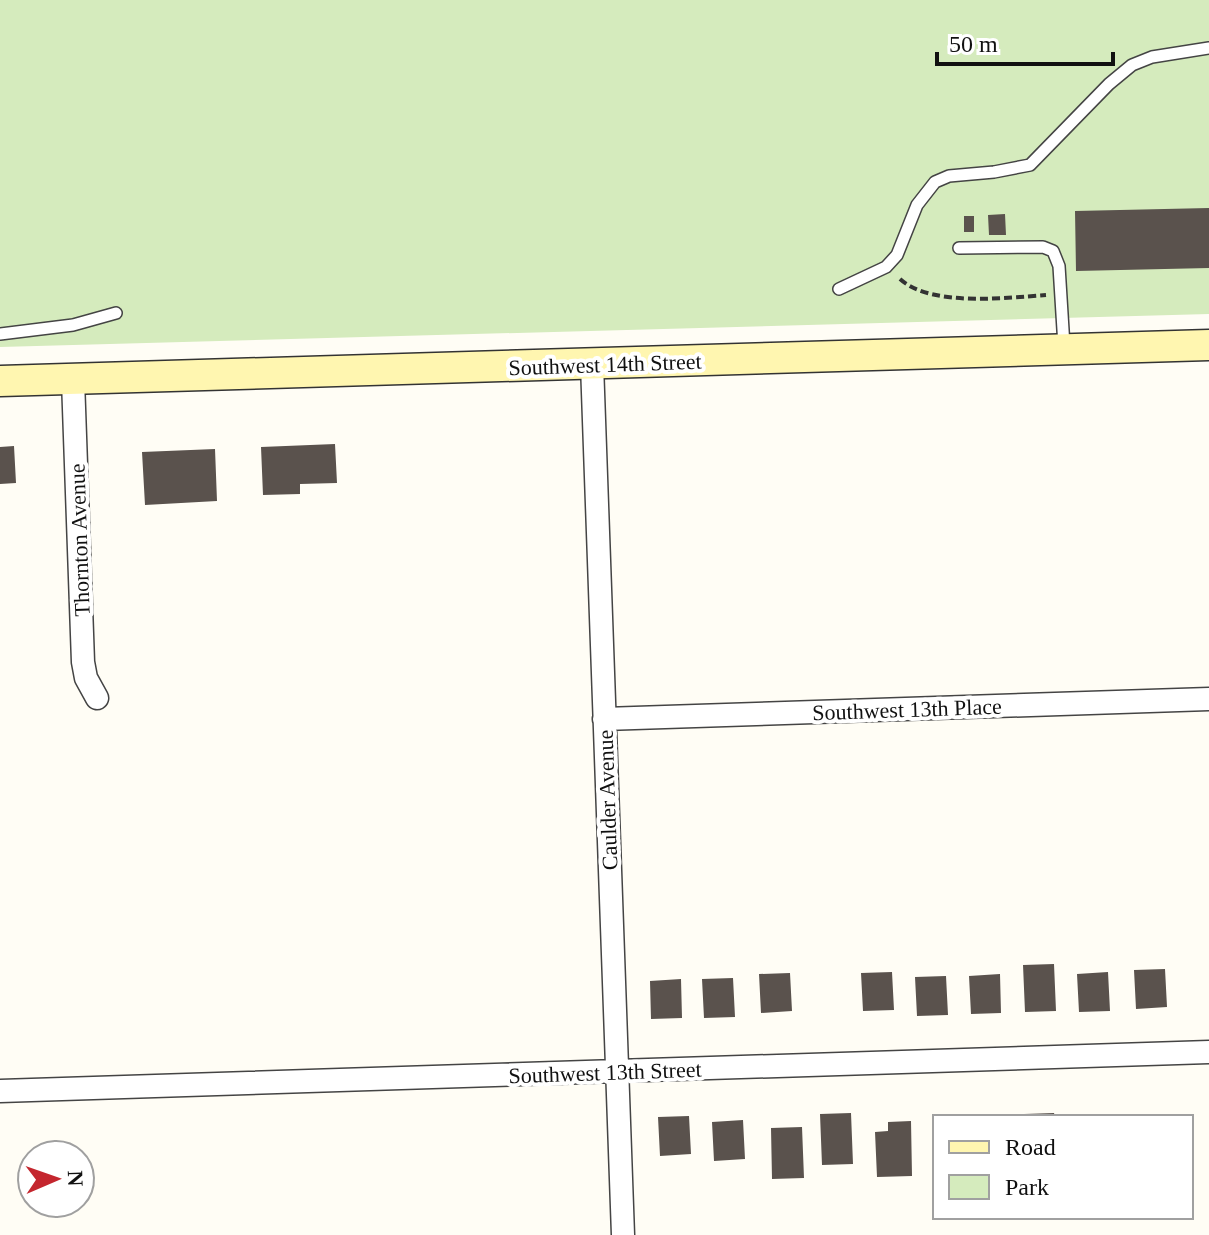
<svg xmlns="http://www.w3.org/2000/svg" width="1209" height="1235" viewBox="0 0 1209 1235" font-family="'Times New Roman',serif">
  <rect width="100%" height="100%" fill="#fffdf5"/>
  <!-- green -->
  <path fill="#d5ebbd" d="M 0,0 L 1209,0 L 1209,314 L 0,347 Z"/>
  <!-- building -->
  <path fill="#5a524d" d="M 1209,208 L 1209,268 L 1076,271 L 1075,211 Z
    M 1005,214 L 1006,235 L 989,235 L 988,215 Z
    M 964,216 L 974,216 L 974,232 L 964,232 Z
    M 335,444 L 337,483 L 300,484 L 300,494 L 263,495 L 261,447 Z
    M 14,446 L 16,483 L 0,484 L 0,447 Z
    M 215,449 L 217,501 L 145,505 L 142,452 Z
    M 1054,964 L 1056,1011 L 1025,1012 L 1023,965 Z
    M 1165,969 L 1167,1007 L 1136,1009 L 1134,970 Z
    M 892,972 L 894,1010 L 863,1011 L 861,973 Z
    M 1108,972 L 1110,1011 L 1079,1012 L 1077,974 Z
    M 790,973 L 792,1011 L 761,1013 L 759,974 Z
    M 1000,974 L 1001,1013 L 971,1014 L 969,976 Z
    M 946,976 L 948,1015 L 917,1016 L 915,977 Z
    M 733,978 L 735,1017 L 704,1018 L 702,979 Z
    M 681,979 L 682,1018 L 651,1019 L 650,981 Z
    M 851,1113 L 853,1164 L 822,1165 L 820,1114 Z
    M 1054,1113 L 1055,1117 L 1024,1117 L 1024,1114 Z
    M 689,1116 L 691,1154 L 660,1156 L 658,1117 Z
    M 743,1120 L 745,1159 L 714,1161 L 712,1122 Z
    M 911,1121 L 912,1176 L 877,1177 L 875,1132 L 888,1131 L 888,1122 Z
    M 802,1127 L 804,1178 L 772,1179 L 771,1128 Z"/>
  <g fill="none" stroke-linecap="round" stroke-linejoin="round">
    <defs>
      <path id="lane" d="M 959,248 L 1043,247 L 1053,251 L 1059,266 L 1064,346
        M 839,289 L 886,267 L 897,255 L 917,205 L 935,182 L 949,176 L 994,172 L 1030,165 L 1109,84 L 1132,65 L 1152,57 L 1209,48
        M 0,334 L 73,325 L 116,313"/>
      <path id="street" d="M 592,364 L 623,1235
        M 73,380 L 83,662 L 86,678 L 97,698
        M 604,719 L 1209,699
        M 0,1091 L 1209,1052"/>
      <path id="secondary" d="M 0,381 L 1209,345"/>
    </defs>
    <!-- lane casing -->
    <use href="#lane" stroke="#444" stroke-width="14"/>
    <!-- street casing -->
    <use href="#street" stroke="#444" stroke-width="25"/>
    <!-- secondary casing -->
    <use href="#secondary" stroke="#333" stroke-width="33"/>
    <!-- path -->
    <path stroke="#333" stroke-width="4" stroke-dasharray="8 4" stroke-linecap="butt" d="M 900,279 C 931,307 1006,298 1046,295"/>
    <!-- lane -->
    <use href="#lane" stroke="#fff" stroke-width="11"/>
    <!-- street -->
    <use href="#street" stroke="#fff" stroke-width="22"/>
    <!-- secondary -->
    <use href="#secondary" stroke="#fff6b0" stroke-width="30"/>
  </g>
  <g text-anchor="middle" stroke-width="8" stroke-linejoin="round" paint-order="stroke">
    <!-- street labels -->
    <g font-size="22" fill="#111" stroke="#fff">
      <text transform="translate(605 364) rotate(-2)" y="8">Southwest 14th Street</text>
      <text transform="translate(79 540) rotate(-92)" y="8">Thornton Avenue</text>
      <text transform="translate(907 709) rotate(-2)" y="8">Southwest 13th Place</text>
      <text transform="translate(607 800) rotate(-92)" y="8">Caulder Avenue</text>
      <text transform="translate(605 1072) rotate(-2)" y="8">Southwest 13th Street</text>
    </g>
  </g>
  <!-- legend -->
  <rect x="933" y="1115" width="260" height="104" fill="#ffffff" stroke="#a0a0a0" stroke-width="2"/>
  <rect x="949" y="1141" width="40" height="12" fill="#fff6b0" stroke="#a0a0a0" stroke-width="2"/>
  <text x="1005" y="1155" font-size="24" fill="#111111">Road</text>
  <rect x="949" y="1175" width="40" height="24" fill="#d5ebbd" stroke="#a0a0a0" stroke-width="2"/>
  <text x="1005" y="1195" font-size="24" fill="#111111">Park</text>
  <!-- north arrow -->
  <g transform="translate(56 1179) rotate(88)"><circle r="38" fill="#ffffff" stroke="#a0a0a0" stroke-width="2"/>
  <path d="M0-6L14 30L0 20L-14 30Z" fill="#c4262e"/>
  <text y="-12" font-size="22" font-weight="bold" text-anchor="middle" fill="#111111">N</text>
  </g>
  <!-- scale -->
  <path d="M937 52v12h176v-12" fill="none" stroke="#111111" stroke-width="4"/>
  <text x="949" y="52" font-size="24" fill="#111111" stroke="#ffffff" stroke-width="6" paint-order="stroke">50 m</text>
</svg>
